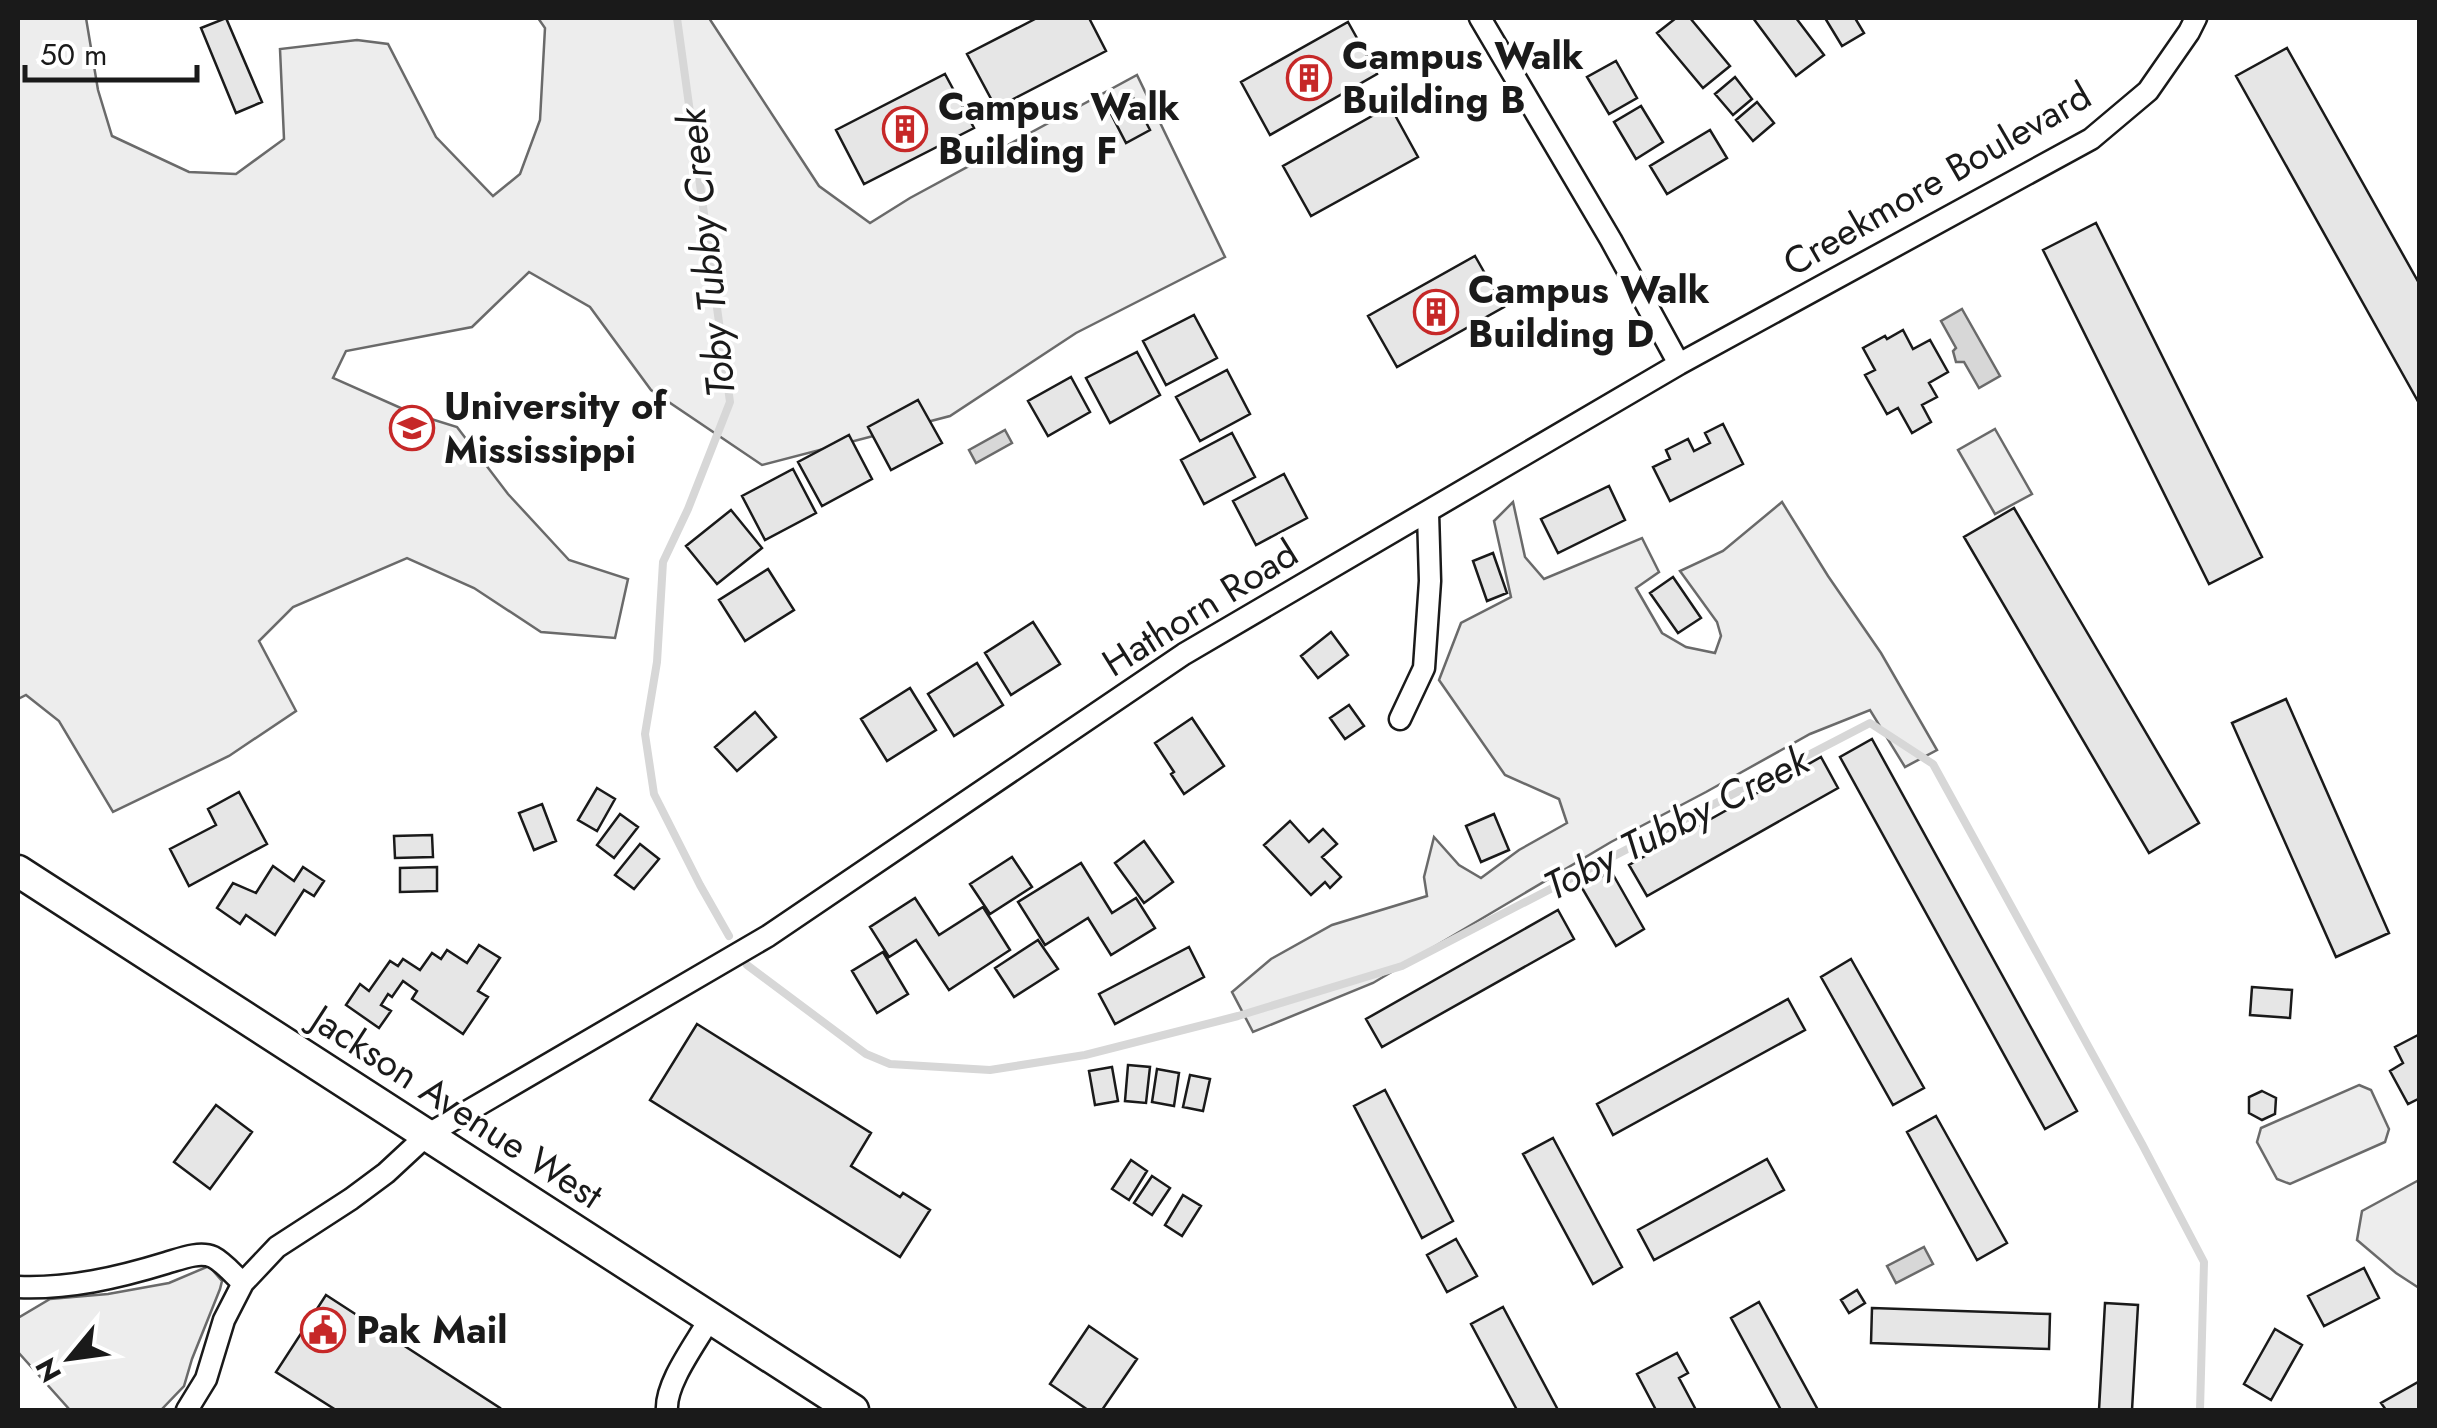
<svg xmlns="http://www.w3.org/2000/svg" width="2437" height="1428" viewBox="0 0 2437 1428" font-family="Jost,sans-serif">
  <rect width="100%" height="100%" fill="#fff"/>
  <!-- built -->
  <path fill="#ededed" stroke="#6a6a6a" stroke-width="2.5" d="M 18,18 L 86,18 L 98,90 L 112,136 L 189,172 L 236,174 L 284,139 L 280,49 L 357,40 L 388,44 L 436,137 L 493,196 L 520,174 L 540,120 L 545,28 L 538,18 L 709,18 L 819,186 L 870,223 L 910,198 L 1137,75 L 1225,257 L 1076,333 L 950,416 L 762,465 L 651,390 L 590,307 L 529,272 L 472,327 L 346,351 L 333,378 L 412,413 L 457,427 L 508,494 L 569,560 L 628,579 L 615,638 L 541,632 L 474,588 L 407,558 L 293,607 L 259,641 L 296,711 L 229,756 L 113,812 L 59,721 L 26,695 L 18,699 Z
    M 1995,429 L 2032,494 L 1995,514 L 1958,450 Z
    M 1513,502 L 1525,557 L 1544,579 L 1642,538 L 1659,572 L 1636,588 L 1662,633 L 1686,647 L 1715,653 L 1721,636 L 1717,622 L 1680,571 L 1723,551 L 1782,502 L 1828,576 L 1881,653 L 1937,750 L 1905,767 L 1870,710 L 1810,734 L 1706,792 L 1611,842 L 1373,983 L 1253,1032 L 1232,992 L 1271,959 L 1332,925 L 1427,896 L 1424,877 L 1434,837 L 1459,865 L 1481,878 L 1519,850 L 1567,823 L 1559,799 L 1505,775 L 1439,680 L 1461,623 L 1511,597 L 1494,521 Z
    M 2359,1085 L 2371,1090 L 2389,1129 L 2385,1142 L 2290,1184 L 2277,1179 L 2257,1142 L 2261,1128 Z
    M 2419,1180 L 2419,1288 L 2396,1273 L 2357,1240 L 2362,1211 Z
    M 209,1266 L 222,1281 L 220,1289 L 192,1359 L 184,1386 L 161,1410 L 70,1410 L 18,1352 L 18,1318 L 50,1299 L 108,1294 L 169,1283 Z"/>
  <!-- water -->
  <path fill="#d7d7d7" stroke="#6a6a6a" stroke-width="2.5" d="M 1962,309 L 2000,376 L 1979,388 L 1964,362 L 1956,362 L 1953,351 L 1956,348 L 1941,321 Z
    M 1005,430 L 1012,443 L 976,463 L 969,450 Z
    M 1924,1247 L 1933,1264 L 1896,1283 L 1887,1266 Z"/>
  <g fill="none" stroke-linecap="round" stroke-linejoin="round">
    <!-- stream -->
    <path stroke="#d7d7d7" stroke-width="8" d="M 677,18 L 730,402 L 688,509 L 663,562 L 657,662 L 645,734 L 654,794 L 700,885 L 729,936
      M 747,965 L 866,1054 L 890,1064 L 990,1070 L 1085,1055 L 1238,1016 L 1402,966 L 1870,723 L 1933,764 L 2142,1144 L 2204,1262 L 2200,1410"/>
  </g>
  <!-- building -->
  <path fill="#e6e6e6" stroke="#1a1a1a" stroke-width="2.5" d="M 226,18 L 262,102 L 236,113 L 201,28 Z
    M 1037,18 L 1089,18 L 1106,51 L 996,108 L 967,54 Z
    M 1676,18 L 1690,18 L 1730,66 L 1703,88 L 1657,33 Z
    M 1753,18 L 1796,18 L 1824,55 L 1796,76 Z
    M 1825,18 L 1855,18 L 1864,33 L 1842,46 Z
    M 1348,22 L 1377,74 L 1270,135 L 1241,82 Z
    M 2287,48 L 2420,285 L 2420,405 L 2236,76 Z
    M 1616,61 L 1637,98 L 1609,114 L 1587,77 Z
    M 945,74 L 974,128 L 864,184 L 836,130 Z
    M 1735,77 L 1752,99 L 1733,115 L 1715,94 Z
    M 1134,99 L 1150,130 L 1126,143 L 1110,112 Z
    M 1757,102 L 1774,123 L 1753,141 L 1736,120 Z
    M 1390,106 L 1418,157 L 1311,216 L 1283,166 Z
    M 1641,106 L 1663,142 L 1636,159 L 1614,122 Z
    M 1710,130 L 1727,158 L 1667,194 L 1650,166 Z
    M 2096,223 L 2262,557 L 2209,584 L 2043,250 Z
    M 1475,256 L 1504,307 L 1397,367 L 1368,316 Z
    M 1194,315 L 1217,358 L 1166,385 L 1143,341 Z
    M 1903,330 L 1913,349 L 1930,340 L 1948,372 L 1929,383 L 1937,397 L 1922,405 L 1931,422 L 1912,433 L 1898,408 L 1887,414 L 1865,375 L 1875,370 L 1863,348 L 1885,336 L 1887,339 Z
    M 1137,352 L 1160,395 L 1110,423 L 1086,378 Z
    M 1227,370 L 1250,414 L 1200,441 L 1176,397 Z
    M 1071,377 L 1090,412 L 1048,436 L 1028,401 Z
    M 918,400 L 942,443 L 891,470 L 868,427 Z
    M 1723,424 L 1743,464 L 1670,501 L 1653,467 L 1670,459 L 1666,450 L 1688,439 L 1694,451 L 1710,443 L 1705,433 Z
    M 1232,433 L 1255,477 L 1204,504 L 1181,460 Z
    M 849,435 L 872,479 L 822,506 L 798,462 Z
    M 793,469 L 816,513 L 765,540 L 742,496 Z
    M 1284,474 L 1307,518 L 1256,545 L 1233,501 Z
    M 1609,486 L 1625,520 L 1558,553 L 1541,519 Z
    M 2014,508 L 2199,823 L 2149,853 L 1964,537 Z
    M 731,510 L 762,548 L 717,584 L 686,546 Z
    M 1493,553 L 1507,593 L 1487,601 L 1473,561 Z
    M 768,569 L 794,610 L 745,641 L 719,600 Z
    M 1673,577 L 1701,618 L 1678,633 L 1650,593 Z
    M 1033,622 L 1060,664 L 1011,695 L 985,653 Z
    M 1331,632 L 1348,655 L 1318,678 L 1301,656 Z
    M 977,663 L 1003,705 L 954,736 L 928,694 Z
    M 910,688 L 936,730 L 887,761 L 861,719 Z
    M 2286,699 L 2389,933 L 2336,957 L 2232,723 Z
    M 1349,705 L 1364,726 L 1345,739 L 1330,718 Z
    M 755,712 L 776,737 L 737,771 L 715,747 Z
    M 1192,718 L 1224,766 L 1184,794 L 1171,774 L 1174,772 L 1155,743 Z
    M 1872,739 L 2077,1111 L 2045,1129 L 1840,757 Z
    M 1821,757 L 1838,788 L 1647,896 L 1629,865 Z
    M 597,788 L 615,799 L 597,831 L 578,820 Z
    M 239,792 L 267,844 L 189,886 L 170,849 L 216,825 L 208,809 Z
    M 542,804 L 556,841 L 534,850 L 519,813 Z
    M 620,814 L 638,827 L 614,858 L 597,845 Z
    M 1494,814 L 1509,850 L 1481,862 L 1466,826 Z
    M 1290,821 L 1309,842 L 1323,829 L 1337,844 L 1322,857 L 1341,877 L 1330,888 L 1325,882 L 1311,895 L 1264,845 Z
    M 432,835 L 433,857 L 395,858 L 394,836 Z
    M 1144,841 L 1173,882 L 1144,903 L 1115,863 Z
    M 640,844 L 659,859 L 634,889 L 615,875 Z
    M 1012,857 L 1032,887 L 990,914 L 970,884 Z
    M 1081,863 L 1112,913 L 1136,898 L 1155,928 L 1111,955 L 1088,918 L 1045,945 L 1018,902 Z
    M 273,866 L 294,881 L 303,867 L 324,881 L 314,896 L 304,890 L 275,935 L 246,915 L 240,924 L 217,908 L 233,883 L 256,893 Z
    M 437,867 L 437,891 L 400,892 L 400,868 Z
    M 1611,871 L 1644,929 L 1616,946 L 1582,888 Z
    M 915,898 L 939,935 L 983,907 L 1010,950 L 949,990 L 916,940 L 889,957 L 870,927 Z
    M 1558,910 L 1574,939 L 1382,1047 L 1366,1019 Z
    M 1038,940 L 1058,969 L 1014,997 L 995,968 Z
    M 479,945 L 500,958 L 478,991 L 488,997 L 463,1034 L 412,999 L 417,991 L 403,981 L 392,997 L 388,994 L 381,1005 L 391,1011 L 379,1028 L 346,1005 L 360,984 L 369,991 L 390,961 L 398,966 L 403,959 L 420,970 L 432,953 L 441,959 L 447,950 L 467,963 Z
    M 1189,947 L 1204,977 L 1115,1024 L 1099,994 Z
    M 883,952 L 908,994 L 877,1013 L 852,971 Z
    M 1851,959 L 1924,1088 L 1893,1105 L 1821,977 Z
    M 2252,987 L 2292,990 L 2290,1018 L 2250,1015 Z
    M 1788,999 L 1805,1030 L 1613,1135 L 1597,1104 Z
    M 697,1024 L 871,1133 L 851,1166 L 900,1197 L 903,1193 L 930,1210 L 900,1257 L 650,1100 Z
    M 2420,1034 L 2420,1098 L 2408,1104 L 2390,1071 L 2403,1063 L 2395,1047 Z
    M 1128,1065 L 1150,1067 L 1146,1103 L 1125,1101 Z
    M 1112,1067 L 1118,1101 L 1095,1105 L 1089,1071 Z
    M 1157,1069 L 1179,1073 L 1174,1106 L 1152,1102 Z
    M 1190,1075 L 1210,1079 L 1203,1111 L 1183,1107 Z
    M 1385,1090 L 1453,1221 L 1422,1238 L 1354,1106 Z
    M 2262,1091 L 2276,1098 L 2275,1114 L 2262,1120 L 2249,1113 L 2249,1097 Z
    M 216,1105 L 252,1132 L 210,1189 L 174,1162 Z
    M 1936,1116 L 2007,1243 L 1977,1260 L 1907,1132 Z
    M 1553,1138 L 1622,1267 L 1593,1284 L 1523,1154 Z
    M 1767,1159 L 1784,1190 L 1654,1260 L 1638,1230 Z
    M 1131,1160 L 1147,1171 L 1129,1200 L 1112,1189 Z
    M 1152,1176 L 1170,1188 L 1152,1215 L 1134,1203 Z
    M 1183,1195 L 1201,1206 L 1182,1236 L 1165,1225 Z
    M 1456,1239 L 1477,1276 L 1447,1292 L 1427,1255 Z
    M 2364,1268 L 2379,1298 L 2324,1326 L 2308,1296 Z
    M 1857,1290 L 1865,1303 L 1849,1313 L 1841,1300 Z
    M 326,1295 L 500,1408 L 499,1410 L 336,1410 L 276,1372 Z
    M 1759,1302 L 1818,1410 L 1781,1410 L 1731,1318 Z
    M 2105,1303 L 2138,1305 L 2132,1410 L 2099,1410 Z
    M 1503,1307 L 1558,1410 L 1517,1410 L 1471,1324 Z
    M 1872,1308 L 2050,1314 L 2049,1349 L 1871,1343 Z
    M 1089,1326 L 1137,1359 L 1102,1410 L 1088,1410 L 1050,1384 Z
    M 2275,1329 L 2302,1345 L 2271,1400 L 2244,1384 Z
    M 1677,1353 L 1688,1373 L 1679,1378 L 1696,1410 L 1656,1410 L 1637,1374 Z
    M 2420,1381 L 2420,1410 L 2386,1410 L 2381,1403 Z"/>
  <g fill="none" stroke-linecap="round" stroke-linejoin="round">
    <defs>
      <path id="minor" d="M 1480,18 L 1611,240 L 1679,364
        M 1400,719 L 1424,668 L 1430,581 L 1428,513
        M 18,1287 C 69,1289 117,1278 166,1263 C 180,1259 199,1251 213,1257 C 223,1262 234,1275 243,1283
        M 187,1410 L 206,1379 L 224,1320 L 243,1283 L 277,1247 L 351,1199 L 386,1173 L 427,1135 L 768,936 L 1184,654 L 1679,364 L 2091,139 L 2148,91 L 2189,32 L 2196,18
        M 667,1410 C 665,1383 697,1342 710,1318"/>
      <path id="secondary" d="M 18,871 L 853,1410"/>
    </defs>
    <!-- minor casing -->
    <use href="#minor" stroke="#1a1a1a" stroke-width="25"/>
    <!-- secondary casing -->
    <use href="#secondary" stroke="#1a1a1a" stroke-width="35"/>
    <!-- minor -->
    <use href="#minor" stroke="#fff" stroke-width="20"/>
    <!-- secondary -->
    <use href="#secondary" stroke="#fff" stroke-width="30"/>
  </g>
  <!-- icons -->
  <defs>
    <symbol id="building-ring" viewBox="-11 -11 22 22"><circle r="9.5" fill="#fff" stroke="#c62828" stroke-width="1.5"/><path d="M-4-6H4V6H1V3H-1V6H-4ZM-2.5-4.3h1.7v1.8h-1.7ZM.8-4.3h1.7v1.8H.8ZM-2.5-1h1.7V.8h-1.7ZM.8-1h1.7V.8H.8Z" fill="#c62828"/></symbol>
    <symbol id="university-ring" viewBox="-11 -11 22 22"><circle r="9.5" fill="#fff" stroke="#c62828" stroke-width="1.5"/><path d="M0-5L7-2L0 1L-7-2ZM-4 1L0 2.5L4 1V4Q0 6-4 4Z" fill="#c62828"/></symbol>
    <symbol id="civic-ring" viewBox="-11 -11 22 22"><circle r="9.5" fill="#fff" stroke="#c62828" stroke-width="1.5"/><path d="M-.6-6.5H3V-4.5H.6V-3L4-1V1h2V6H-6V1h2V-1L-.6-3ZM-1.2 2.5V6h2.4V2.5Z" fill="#c62828"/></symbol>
  </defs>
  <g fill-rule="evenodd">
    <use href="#building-ring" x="1284" y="53" width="50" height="50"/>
    <use href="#building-ring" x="880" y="104" width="50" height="50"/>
    <use href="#building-ring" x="1411" y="287" width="50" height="50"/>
    <use href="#university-ring" x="387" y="403" width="50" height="50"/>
    <use href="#civic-ring" x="298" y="1305" width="50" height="50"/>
  </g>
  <g text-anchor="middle" stroke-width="8" stroke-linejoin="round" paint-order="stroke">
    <!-- poi labels -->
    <g font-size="38" font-weight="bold" fill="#1a1a1a" stroke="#fff" text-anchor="start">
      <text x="1342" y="69">Campus Walk<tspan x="1342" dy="44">Building B</tspan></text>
      <text x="938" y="120">Campus Walk<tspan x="938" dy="44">Building F</tspan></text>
      <text x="1468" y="303">Campus Walk<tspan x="1468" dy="44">Building D</tspan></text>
      <text x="444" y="419">University of<tspan x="444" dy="44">Mississippi</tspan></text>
      <text x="356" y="1343">Pak Mail</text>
    </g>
    <!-- street labels -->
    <g font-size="38" fill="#1a1a1a" stroke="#fff">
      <text transform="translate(1937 179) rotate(-30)" y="13">Creekmore Boulevard</text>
      <text transform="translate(1200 608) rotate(-32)" y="13">Hathorn Road</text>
      <text transform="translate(457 1107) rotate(33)" y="13">Jackson Avenue West</text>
    </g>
    <!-- water labels -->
    <g font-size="40" font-style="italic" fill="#1a1a1a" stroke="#fff">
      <text transform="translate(706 253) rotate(-96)" y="14">Toby Tubby Creek</text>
      <text transform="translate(1676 823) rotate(-27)" y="14">Toby Tubby Creek</text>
    </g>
  </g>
  <!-- border -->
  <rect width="2437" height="1428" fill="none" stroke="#1a1a1a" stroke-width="40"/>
  <!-- north arrow -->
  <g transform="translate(70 1358) rotate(241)" stroke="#ffffff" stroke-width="8" paint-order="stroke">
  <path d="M0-8L18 38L0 25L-18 38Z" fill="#1a1a1a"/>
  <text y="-15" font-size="28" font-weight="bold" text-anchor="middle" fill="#1a1a1a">N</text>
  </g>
  <!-- scale -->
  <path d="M25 65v15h172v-15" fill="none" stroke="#1a1a1a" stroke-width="5"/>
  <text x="40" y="65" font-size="30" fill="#1a1a1a" stroke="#ffffff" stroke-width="8" paint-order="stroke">50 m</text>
</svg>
